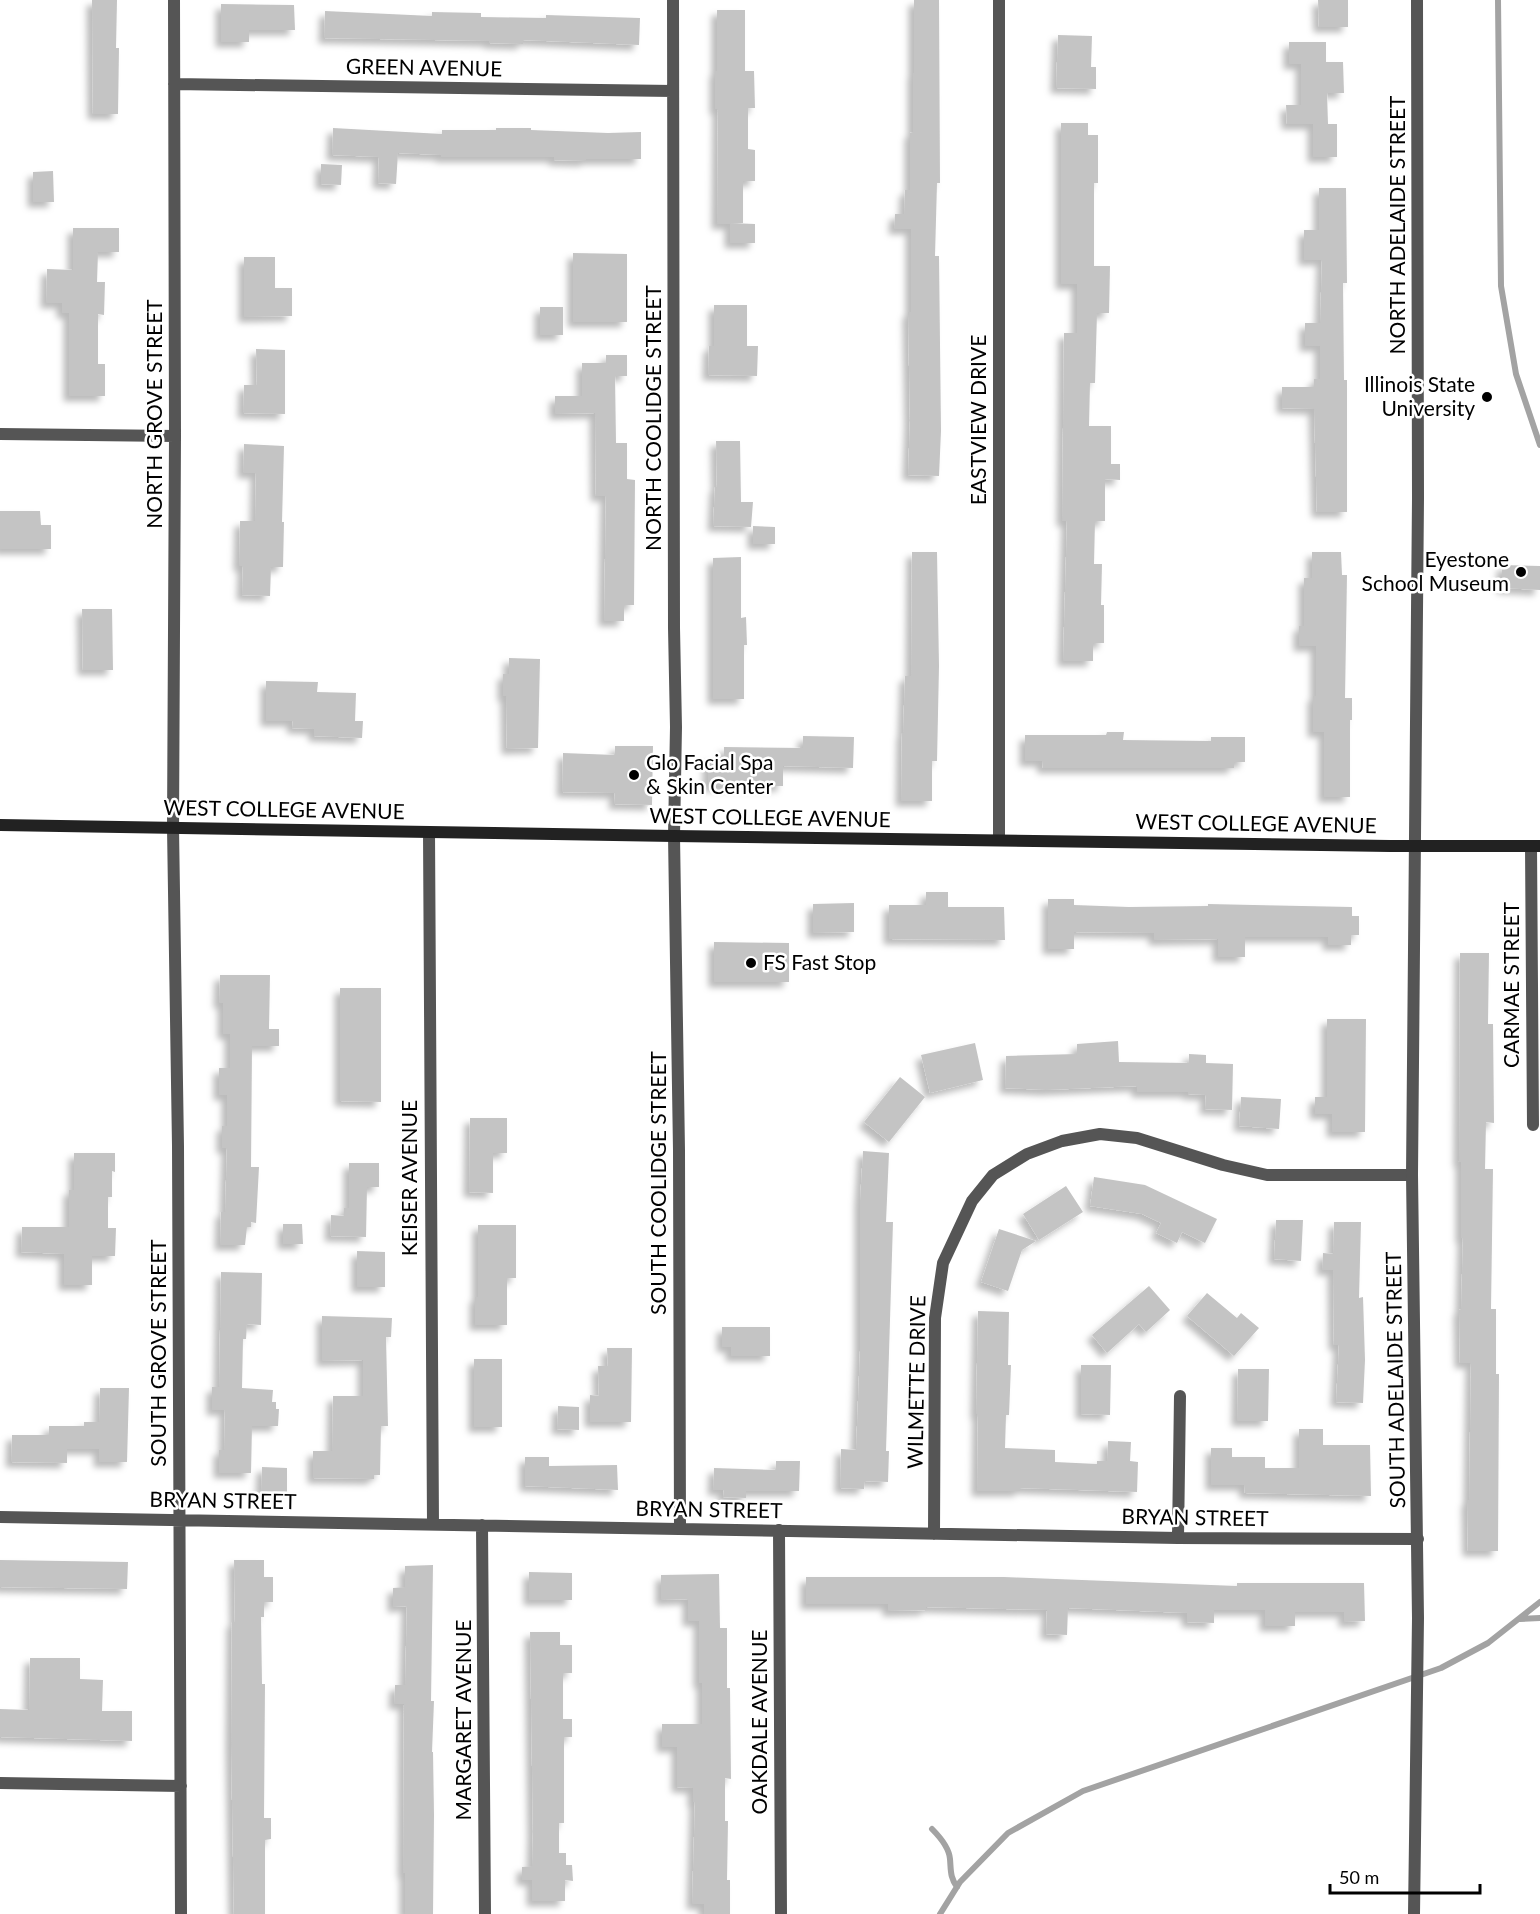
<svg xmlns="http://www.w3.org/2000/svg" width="1540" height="1914" viewBox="0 0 1540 1914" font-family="Lato,sans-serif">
  <defs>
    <filter id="shadow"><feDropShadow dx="-5.5" dy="5.5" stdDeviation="3" flood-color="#0004"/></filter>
  </defs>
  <rect width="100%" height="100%" fill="#fff"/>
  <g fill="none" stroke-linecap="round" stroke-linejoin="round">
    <!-- stream -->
    <path stroke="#a3a3a3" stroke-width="6" d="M 1498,0 L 1501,286 L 1516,374 L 1540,445
      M 1520,1619 L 1540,1618
      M 932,1829 C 940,1837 949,1847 950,1859 C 951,1871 950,1877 957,1887
      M 940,1914 L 960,1882 L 1008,1833 L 1083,1791 L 1441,1668 L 1488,1643 L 1540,1602"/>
  </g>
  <!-- building -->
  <path fill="#c4c4c4" filter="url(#shadow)" d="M 92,0 L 117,0 L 116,48 L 119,48 L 118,114 L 93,114 Z
    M 914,0 L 939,0 L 940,183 L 937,183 L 935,256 L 939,256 L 941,431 L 939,476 L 908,475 L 910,420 L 908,312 L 911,312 L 911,229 L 894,229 L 895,214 L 904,214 L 905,190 L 910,190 L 910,133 L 913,132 L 913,73 L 914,73 Z
    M 1318,0 L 1348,0 L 1348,27 L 1319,27 Z
    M 221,4 L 294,5 L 295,30 L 249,30 L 249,42 L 221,42 Z
    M 717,10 L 745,10 L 745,71 L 754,71 L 755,108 L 748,108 L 748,149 L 755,150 L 755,181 L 743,181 L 743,223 L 717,224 L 718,109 L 715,109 L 715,71 L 717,71 Z
    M 325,11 L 432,16 L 432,12 L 481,13 L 481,17 L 546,18 L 546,15 L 640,18 L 639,45 L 523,40 L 523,44 L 489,43 L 489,41 L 324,38 Z
    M 1058,35 L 1092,36 L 1091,67 L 1096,67 L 1096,89 L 1056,88 Z
    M 1289,42 L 1326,42 L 1326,62 L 1343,62 L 1344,93 L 1327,93 L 1328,124 L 1287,124 L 1286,105 L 1301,105 L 1301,64 L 1289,64 Z
    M 1061,123 L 1088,123 L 1088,135 L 1098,135 L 1098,183 L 1094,183 L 1094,266 L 1110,266 L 1109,313 L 1097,313 L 1095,383 L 1090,383 L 1089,426 L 1111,426 L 1111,464 L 1120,464 L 1120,480 L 1105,479 L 1105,521 L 1095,521 L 1094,564 L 1102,564 L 1101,605 L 1104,605 L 1104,643 L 1093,643 L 1093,661 L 1063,661 L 1067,521 L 1062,521 L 1064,333 L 1077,333 L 1077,284 L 1061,284 Z
    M 1313,124 L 1337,124 L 1337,157 L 1313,157 Z
    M 333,128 L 442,134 L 442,130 L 496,130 L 496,128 L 531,128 L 531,130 L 608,133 L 641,132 L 641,159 L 586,159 L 586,161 L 554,160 L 554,157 L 441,157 L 441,155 L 398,153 L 396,184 L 378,183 L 379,157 L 332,155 Z
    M 321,164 L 342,165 L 341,185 L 321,184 Z
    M 53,171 L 54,202 L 33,202 L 33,172 Z
    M 1319,188 L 1346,188 L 1347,283 L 1343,283 L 1344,380 L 1347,380 L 1347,512 L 1317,512 L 1314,409 L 1282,408 L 1282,387 L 1314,387 L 1314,379 L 1320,379 L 1320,346 L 1305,346 L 1305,323 L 1320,323 L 1322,260 L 1304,260 L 1304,230 L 1319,230 Z
    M 730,223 L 755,224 L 755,243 L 730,243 Z
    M 73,228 L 119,228 L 119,252 L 98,252 L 97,282 L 105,282 L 104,315 L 98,314 L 98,364 L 105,364 L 105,396 L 69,396 L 69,313 L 62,313 L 62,303 L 46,303 L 47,269 L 73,270 Z
    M 573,253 L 627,254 L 627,322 L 573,322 Z
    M 244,257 L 275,257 L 275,288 L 292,288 L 292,316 L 244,317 Z
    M 714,305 L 747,305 L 747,346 L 758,346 L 757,376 L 708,375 L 709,346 L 714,346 Z
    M 540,307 L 563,307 L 563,335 L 540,335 Z
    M 256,349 L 285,350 L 285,414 L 243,413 L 244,385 L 257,385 Z
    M 606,355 L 627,355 L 627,376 L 615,376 L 616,443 L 627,443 L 627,479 L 635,480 L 634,605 L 624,605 L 624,621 L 604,621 L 606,496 L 596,496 L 595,413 L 555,414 L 555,396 L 582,396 L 582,363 L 606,363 Z
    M 716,441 L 740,441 L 741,502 L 753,502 L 751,527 L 713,526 L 715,487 L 717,487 Z
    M 244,444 L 284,446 L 282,522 L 284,522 L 283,567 L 271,567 L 270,596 L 242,595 L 243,566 L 239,566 L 240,521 L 255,521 L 256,473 L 243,473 Z
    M 0,511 L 40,511 L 41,525 L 51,525 L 51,549 L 0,549 Z
    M 753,526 L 775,527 L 775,544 L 753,544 Z
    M 912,552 L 937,552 L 939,666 L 937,761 L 932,761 L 932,801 L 901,801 L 902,733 L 903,733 L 905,676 L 911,676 Z
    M 1312,552 L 1341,552 L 1342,575 L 1347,575 L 1345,698 L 1352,698 L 1352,720 L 1350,720 L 1350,797 L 1324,797 L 1324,732 L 1313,732 L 1313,696 L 1316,696 L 1316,646 L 1299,646 L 1299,626 L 1304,626 L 1304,578 L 1312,578 Z
    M 741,557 L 741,618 L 746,617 L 747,645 L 744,645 L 744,699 L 713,699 L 713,558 Z
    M 1502,565 L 1540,566 L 1540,590 L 1502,588 Z
    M 82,609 L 112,609 L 113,670 L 83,670 Z
    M 509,658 L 540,659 L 538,748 L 507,749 L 506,696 L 503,696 L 503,674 L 509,674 Z
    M 266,681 L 318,682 L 317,692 L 356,693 L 355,721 L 363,721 L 362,738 L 314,736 L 314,729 L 292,728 L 293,721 L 266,721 Z
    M 1107,732 L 1124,732 L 1123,740 L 1211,741 L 1211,737 L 1245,737 L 1245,762 L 1234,762 L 1234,768 L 1043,768 L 1042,761 L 1025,761 L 1025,735 L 1106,735 Z
    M 803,736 L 854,737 L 853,768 L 783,766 L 783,786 L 708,786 L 708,757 L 724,757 L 724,747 L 803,748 Z
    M 615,746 L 653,746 L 652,805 L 614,804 L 615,793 L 562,792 L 563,753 L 615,755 Z
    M 926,892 L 948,892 L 948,907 L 1004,907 L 1005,940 L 889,939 L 889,905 L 926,905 Z
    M 1048,899 L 1074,899 L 1074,905 L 1129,907 L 1208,906 L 1208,904 L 1352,907 L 1352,916 L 1359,916 L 1359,935 L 1351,935 L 1351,945 L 1328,945 L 1328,937 L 1245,937 L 1245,957 L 1218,957 L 1218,939 L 1154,940 L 1154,933 L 1074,932 L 1074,949 L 1048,949 Z
    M 854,903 L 854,932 L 813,933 L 813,904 Z
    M 714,942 L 789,943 L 789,982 L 714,982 Z
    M 1460,953 L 1489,953 L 1488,1024 L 1493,1024 L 1494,1123 L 1486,1122 L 1485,1169 L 1493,1169 L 1491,1309 L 1496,1309 L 1496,1374 L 1499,1374 L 1498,1551 L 1468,1551 L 1467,1500 L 1469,1500 L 1471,1363 L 1460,1363 L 1459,1310 L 1461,1309 L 1463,1238 L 1461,1238 L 1461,1162 L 1459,1162 Z
    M 220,975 L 270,975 L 269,1029 L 279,1029 L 279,1046 L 252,1046 L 251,1167 L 259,1167 L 256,1223 L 251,1222 L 251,1227 L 247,1227 L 245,1245 L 220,1245 L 221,1212 L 225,1212 L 227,1148 L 222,1148 L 222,1126 L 227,1126 L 227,1095 L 219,1095 L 219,1068 L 230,1068 L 230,1034 L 223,1034 L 223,1003 L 219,1003 Z
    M 340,988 L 381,988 L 381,1102 L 340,1101 Z
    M 1327,1019 L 1366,1019 L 1365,1132 L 1332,1132 L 1332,1114 L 1315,1114 L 1315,1097 L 1327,1097 Z
    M 1118,1041 L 1119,1062 L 1189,1063 L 1189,1054 L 1206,1055 L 1206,1063 L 1233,1064 L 1232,1110 L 1205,1109 L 1206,1095 L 1188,1094 L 1188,1092 L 1137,1092 L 1137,1086 L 1046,1090 L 1005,1088 L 1006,1056 L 1077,1054 L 1077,1044 Z
    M 975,1043 L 983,1080 L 930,1093 L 921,1055 Z
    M 900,1077 L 925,1097 L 889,1142 L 864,1122 Z
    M 1241,1097 L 1281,1099 L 1279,1129 L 1239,1126 Z
    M 470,1118 L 507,1118 L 507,1153 L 493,1153 L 493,1193 L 469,1192 Z
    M 863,1151 L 889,1153 L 886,1222 L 893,1222 L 886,1451 L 889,1451 L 888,1482 L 865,1481 L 864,1489 L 840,1488 L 841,1449 L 856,1450 L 860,1351 L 860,1201 Z
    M 74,1153 L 115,1153 L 115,1172 L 112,1171 L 112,1197 L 108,1197 L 108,1228 L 116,1228 L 115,1256 L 92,1256 L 92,1285 L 64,1285 L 64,1254 L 21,1252 L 22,1227 L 69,1227 L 69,1190 L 74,1190 Z
    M 349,1163 L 379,1163 L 379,1187 L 367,1187 L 366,1237 L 330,1236 L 331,1215 L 344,1216 L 344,1208 L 349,1208 Z
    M 1094,1177 L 1145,1185 L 1217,1219 L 1205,1243 L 1182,1232 L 1177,1243 L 1156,1233 L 1161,1223 L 1142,1214 L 1090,1206 Z
    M 1066,1186 L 1083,1212 L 1039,1240 L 1023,1214 Z
    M 1276,1220 L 1303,1220 L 1301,1261 L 1274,1259 Z
    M 1334,1222 L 1361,1222 L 1359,1298 L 1363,1297 L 1365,1360 L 1363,1403 L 1336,1402 L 1339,1345 L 1334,1345 L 1333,1270 L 1322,1270 L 1323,1253 L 1333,1254 Z
    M 283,1224 L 302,1224 L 303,1244 L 283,1244 Z
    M 478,1225 L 516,1225 L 516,1278 L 507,1278 L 507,1325 L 475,1325 L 475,1297 L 478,1297 Z
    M 999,1229 L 1036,1241 L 1022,1250 L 1008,1291 L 981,1282 Z
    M 357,1251 L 385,1252 L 385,1287 L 357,1287 Z
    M 221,1272 L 262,1273 L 261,1325 L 247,1324 L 246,1339 L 243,1339 L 242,1388 L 273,1390 L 272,1402 L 276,1402 L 276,1409 L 279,1409 L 278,1426 L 252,1426 L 251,1473 L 219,1473 L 219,1450 L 224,1450 L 225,1410 L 212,1410 L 212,1387 L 219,1387 Z
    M 1149,1286 L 1170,1310 L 1146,1332 L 1139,1324 L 1107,1353 L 1092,1335 Z
    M 1207,1293 L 1237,1318 L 1241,1313 L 1259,1328 L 1234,1356 L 1187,1316 Z
    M 978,1311 L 1009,1312 L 1008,1365 L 1011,1365 L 1009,1415 L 1006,1415 L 1005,1448 L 1055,1450 L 1055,1462 L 1097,1464 L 1097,1461 L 1107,1461 L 1108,1441 L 1131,1442 L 1130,1461 L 1138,1462 L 1137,1492 L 1020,1488 L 1020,1491 L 977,1491 L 978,1414 L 976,1414 Z
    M 322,1316 L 392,1318 L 391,1337 L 386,1337 L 388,1426 L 381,1426 L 380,1475 L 374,1475 L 374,1479 L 313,1478 L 313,1451 L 332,1451 L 333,1396 L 363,1396 L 363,1360 L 322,1361 Z
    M 722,1327 L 770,1327 L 770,1356 L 731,1356 L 731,1347 L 722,1347 Z
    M 607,1348 L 632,1348 L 631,1422 L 590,1422 L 590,1395 L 599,1396 L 598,1366 L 608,1366 Z
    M 474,1359 L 502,1359 L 502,1427 L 474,1427 Z
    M 1081,1365 L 1111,1365 L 1110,1415 L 1081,1414 Z
    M 1238,1369 L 1269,1369 L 1268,1421 L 1237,1421 Z
    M 100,1388 L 129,1388 L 127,1462 L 99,1462 L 99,1449 L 67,1449 L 67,1463 L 11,1462 L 12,1435 L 49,1435 L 49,1426 L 84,1426 L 84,1422 L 99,1422 Z
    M 558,1406 L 579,1407 L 579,1430 L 557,1429 Z
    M 1299,1429 L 1323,1429 L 1323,1445 L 1370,1445 L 1371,1496 L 1245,1493 L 1244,1485 L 1211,1485 L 1211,1448 L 1232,1448 L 1232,1457 L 1265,1457 L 1265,1468 L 1299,1468 Z
    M 525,1457 L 549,1457 L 549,1466 L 617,1465 L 618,1490 L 525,1486 Z
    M 776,1461 L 800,1461 L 799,1491 L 746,1491 L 746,1498 L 723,1497 L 724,1490 L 713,1490 L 714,1468 L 776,1470 Z
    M 262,1467 L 287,1468 L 287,1492 L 261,1491 Z
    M 0,1560 L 128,1562 L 127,1589 L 0,1587 Z
    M 234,1560 L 264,1560 L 264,1577 L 273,1577 L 273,1602 L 264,1602 L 264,1617 L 261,1617 L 262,1684 L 265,1684 L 264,1818 L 271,1818 L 271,1839 L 265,1840 L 265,1914 L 234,1914 L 231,1744 L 232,1622 L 235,1622 Z
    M 433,1565 L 431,1701 L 434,1701 L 432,1752 L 433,1752 L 434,1815 L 433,1914 L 405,1914 L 405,1873 L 403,1873 L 404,1704 L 394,1704 L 395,1685 L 405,1685 L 407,1606 L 393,1607 L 393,1588 L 405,1587 L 405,1566 Z
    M 529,1572 L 572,1573 L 572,1600 L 529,1600 Z
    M 719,1574 L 720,1628 L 727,1628 L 727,1688 L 730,1688 L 731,1779 L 725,1778 L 725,1821 L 728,1821 L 727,1880 L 730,1880 L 730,1914 L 704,1914 L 704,1904 L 692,1904 L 695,1802 L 693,1802 L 693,1788 L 677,1787 L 677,1747 L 662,1747 L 662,1724 L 702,1724 L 702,1683 L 699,1683 L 699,1621 L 688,1621 L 688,1599 L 661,1600 L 661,1575 Z
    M 806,1577 L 1004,1577 L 1237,1586 L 1237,1583 L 1364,1583 L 1365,1621 L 1344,1622 L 1344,1612 L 1295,1612 L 1295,1626 L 1265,1626 L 1265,1610 L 1214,1610 L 1214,1623 L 1187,1622 L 1187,1613 L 1068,1608 L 1067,1635 L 1046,1634 L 1047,1610 L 926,1607 L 926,1610 L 888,1611 L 888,1604 L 806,1604 Z
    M 530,1632 L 560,1632 L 560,1645 L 572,1645 L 572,1673 L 563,1673 L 563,1719 L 572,1719 L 572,1737 L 564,1737 L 564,1823 L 559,1823 L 559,1853 L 566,1853 L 566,1865 L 572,1865 L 573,1881 L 565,1880 L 565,1901 L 532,1901 L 532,1880 L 522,1880 L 522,1867 L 532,1866 L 533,1832 Z
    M 30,1658 L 80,1658 L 80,1679 L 103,1680 L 102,1711 L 132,1711 L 132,1741 L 0,1737 L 0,1709 L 29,1710 Z"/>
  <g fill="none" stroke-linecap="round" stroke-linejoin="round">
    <!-- minor -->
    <path stroke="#555" stroke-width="12" d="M 174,0 L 175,436 L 173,828 L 178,1146 L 181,1914
      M 673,0 L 674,628 L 676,727 L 674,836 L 679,1150 L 680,1529
      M 999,0 L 999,840
      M 174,84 L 673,91
      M 0,434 L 175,436
      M 429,832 L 433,1524
      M 1531,846 L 1533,1125
      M 0,1517 L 1178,1538 L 1418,1539
      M 482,1525 L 485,1914
      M 779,1530 L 781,1914
      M 934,1534 L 935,1318 L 943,1263 L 972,1201 L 993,1175 L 1027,1154 L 1062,1141 L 1100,1134 L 1137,1138 L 1223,1165 L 1267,1175 L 1412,1175
      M 1178,1538 L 1180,1396
      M 0,1783 L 181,1786"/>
    <!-- tertiary -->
    <path stroke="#555" stroke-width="12" d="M 1414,1914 L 1418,1618 L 1412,1175 L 1418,498 L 1417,0"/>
    <!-- secondary -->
    <path stroke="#222" stroke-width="12" d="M 0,825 L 674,836 L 1390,846 L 1540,846"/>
  </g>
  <!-- markers -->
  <g fill="#000" stroke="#fff" stroke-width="2">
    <circle cx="1487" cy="397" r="6"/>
    <circle cx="1521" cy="572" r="6"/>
    <circle cx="634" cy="775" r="6"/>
    <circle cx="751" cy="963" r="6"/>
  </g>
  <g text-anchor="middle" stroke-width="5" stroke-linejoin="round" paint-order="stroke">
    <!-- street labels -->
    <g font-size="21" fill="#000" stroke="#fff">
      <text transform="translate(424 68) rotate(1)" y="7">GREEN AVENUE</text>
      <text transform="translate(1398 225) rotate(-90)" y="7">NORTH ADELAIDE STREET</text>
      <text transform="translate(155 414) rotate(-90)" y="7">NORTH GROVE STREET</text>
      <text transform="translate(654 418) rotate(-90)" y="7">NORTH COOLIDGE STREET</text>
      <text transform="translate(979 420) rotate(-90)" y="7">EASTVIEW DRIVE</text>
      <text transform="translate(284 810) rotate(1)" y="7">WEST COLLEGE AVENUE</text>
      <text transform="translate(770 818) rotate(1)" y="7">WEST COLLEGE AVENUE</text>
      <text transform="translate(1256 824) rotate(1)" y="7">WEST COLLEGE AVENUE</text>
      <text transform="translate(1512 985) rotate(-90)" y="7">CARMAE STREET</text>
      <text transform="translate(410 1178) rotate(-90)" y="7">KEISER AVENUE</text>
      <text transform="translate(659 1183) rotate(-90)" y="7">SOUTH COOLIDGE STREET</text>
      <text transform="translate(159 1353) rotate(-90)" y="7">SOUTH GROVE STREET</text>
      <text transform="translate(1396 1380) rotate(-91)" y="7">SOUTH ADELAIDE STREET</text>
      <text transform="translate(917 1382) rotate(-89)" y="7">WILMETTE DRIVE</text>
      <text transform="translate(223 1501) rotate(1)" y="7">BRYAN STREET</text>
      <text transform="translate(709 1510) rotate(1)" y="7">BRYAN STREET</text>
      <text transform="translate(1195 1518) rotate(1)" y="7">BRYAN STREET</text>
      <text transform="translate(464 1720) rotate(-90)" y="7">MARGARET AVENUE</text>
      <text transform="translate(760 1722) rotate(-90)" y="7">OAKDALE AVENUE</text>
    </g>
    <!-- poi labels -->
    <g font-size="21" fill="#000" stroke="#fff" text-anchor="end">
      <text x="1475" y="392">Illinois State<tspan x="1475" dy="24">University</tspan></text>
      <text x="1509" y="567">Eyestone<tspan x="1509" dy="24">School Museum</tspan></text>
      <text x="646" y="770" text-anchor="start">Glo Facial Spa<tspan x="646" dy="24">&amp; Skin Center</tspan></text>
      <text x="763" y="970" text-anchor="start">FS Fast Stop</text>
    </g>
  </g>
  <!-- scale -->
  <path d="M1330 1884v9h150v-9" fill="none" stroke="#000000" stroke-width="3"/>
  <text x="1339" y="1884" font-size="18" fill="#000000" stroke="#ffffff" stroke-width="4.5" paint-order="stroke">50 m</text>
</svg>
